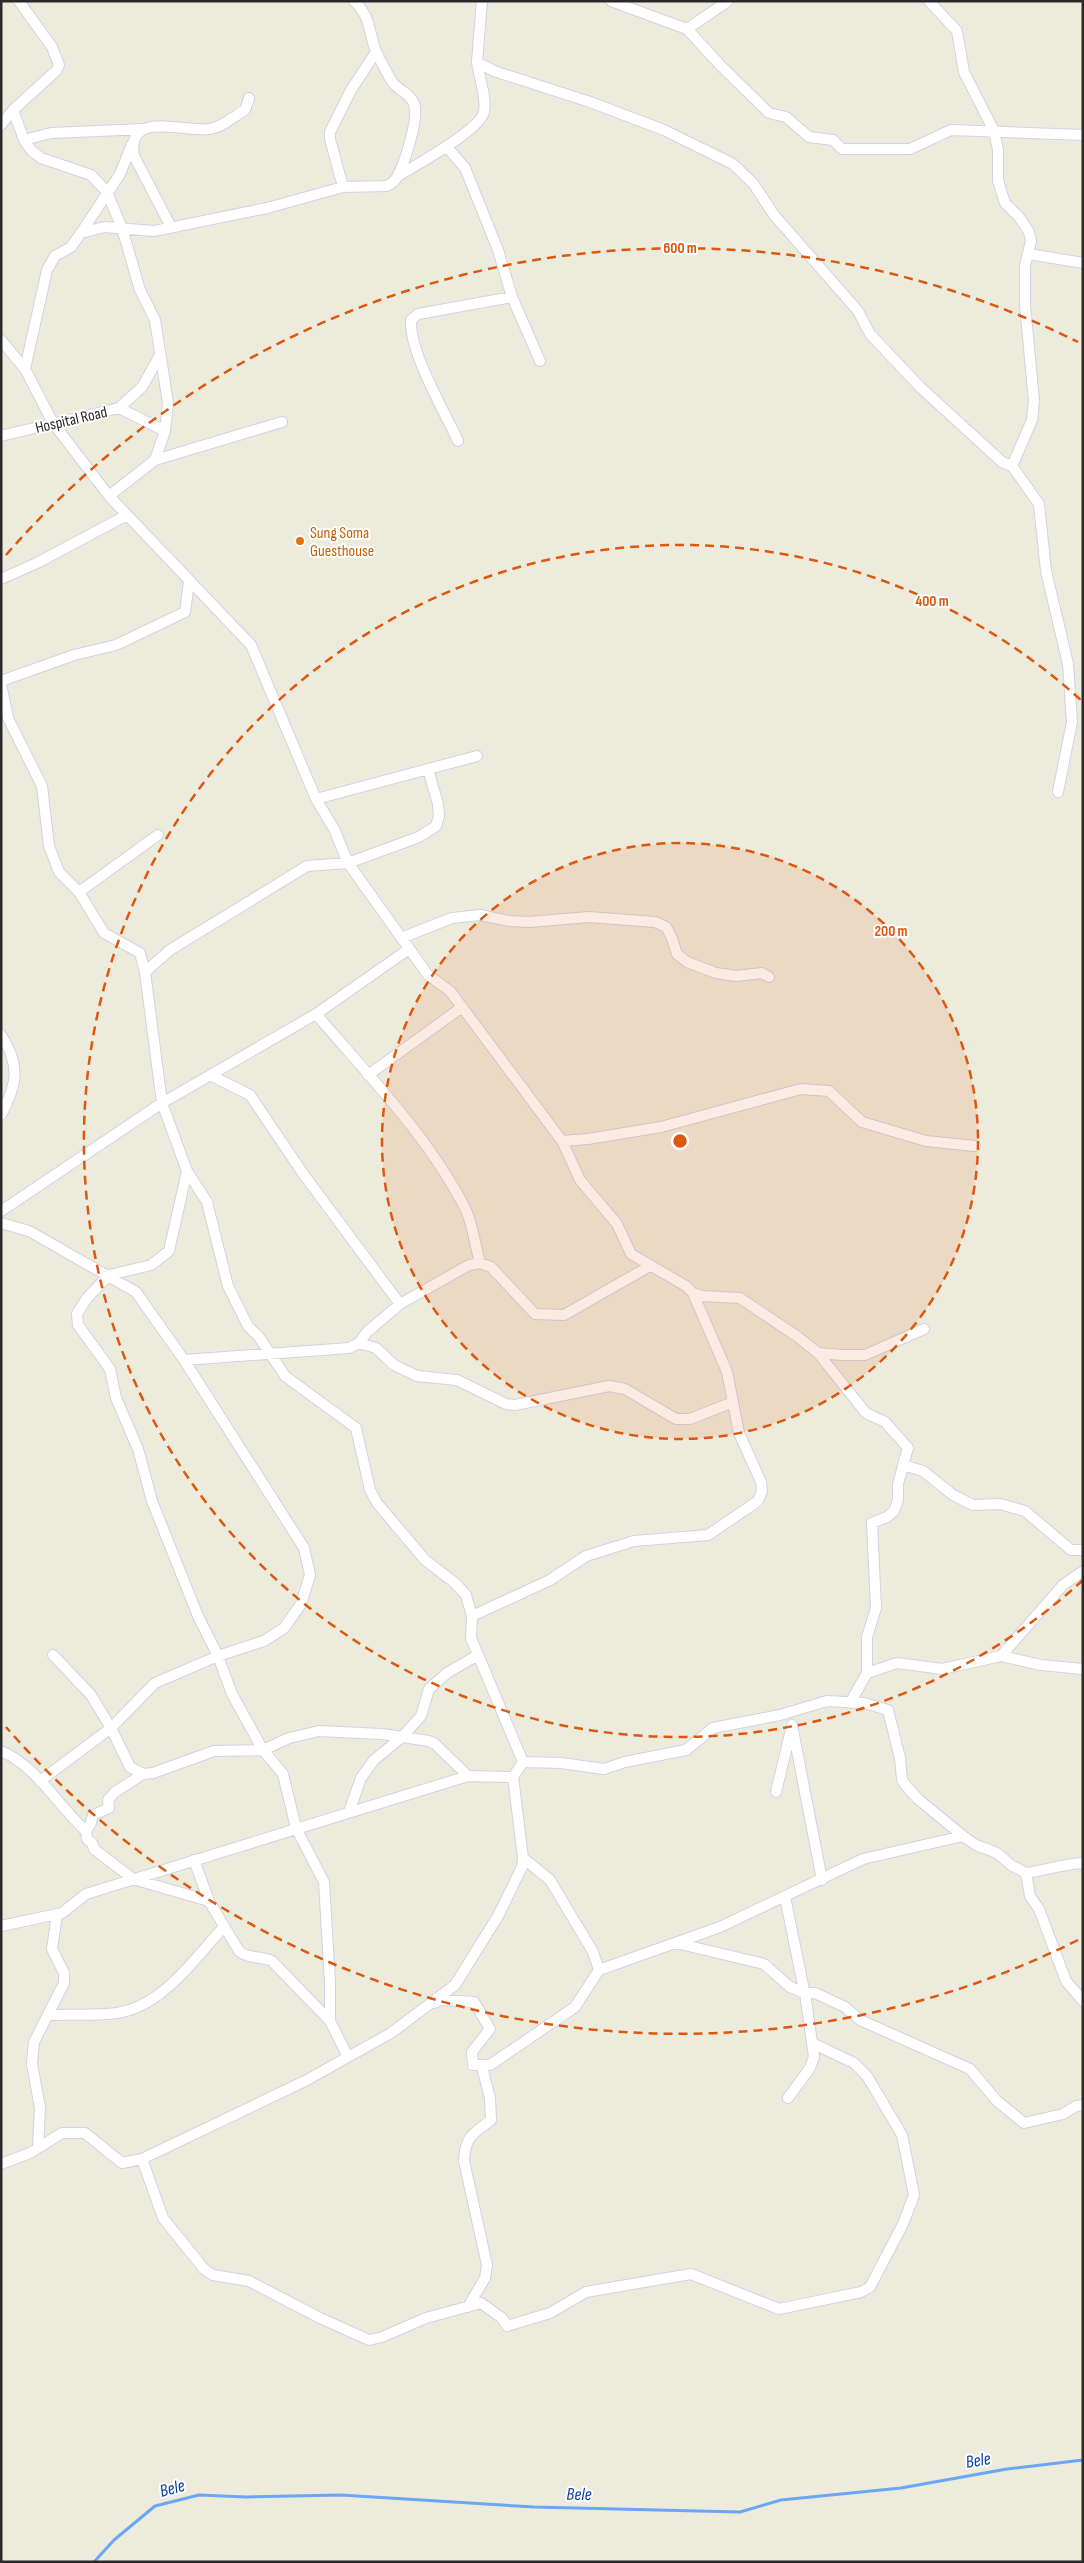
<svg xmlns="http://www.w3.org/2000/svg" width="1084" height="2563" viewBox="0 0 1084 2563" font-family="'Sofia Sans Condensed',sans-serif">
  <rect width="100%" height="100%" fill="#edebdc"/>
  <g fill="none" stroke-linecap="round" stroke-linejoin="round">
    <!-- stream -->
    <path stroke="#69a6f5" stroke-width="3" d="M 94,2562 L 114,2540 L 155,2506 L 199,2495 L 246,2497 L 341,2495 L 534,2507 L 740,2512 L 781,2500 L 901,2488 L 1007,2469 L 1083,2460"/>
    <defs>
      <path id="minor" d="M 19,1 L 52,47 L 59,65 L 57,70 L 13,110 L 24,140 L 31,150 L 41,158 L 91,175 L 107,192 L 122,228 L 140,290 L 155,320 L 168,403 L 165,431 L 155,460 L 109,496 L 251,645 L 316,799 L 334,829 L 348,863 L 428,975 L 450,991 L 562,1141 L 580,1180 L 617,1224 L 631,1254 L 686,1286 L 693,1293 L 702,1296 L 740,1298 L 798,1337 L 818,1353 L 866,1413 L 885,1422 L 908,1448
        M 482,1 L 477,62 L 494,71 L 590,102 L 664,130 L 733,164 L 753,183 L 774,215 L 858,311 L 870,334 L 920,387 L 1002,462 L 1012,466 L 1039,504 L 1046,571 L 1068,664 L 1072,722 L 1058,792
        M 611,1 L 687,29 L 721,66 L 769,113 L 786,117 L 809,137 L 833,140 L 842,149 L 910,149 L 951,130 L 1083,135
        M 929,1 L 957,31 L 964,72 L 994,131 L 998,150 L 998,181 L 1005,203 L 1019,217 L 1029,232 L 1031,241 L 1025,266 L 1025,305 L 1034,401 L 1032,420 L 1012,466
        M 687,29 L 728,1
        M 1,125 L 13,110
        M 24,140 L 51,133 L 144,129
        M 447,147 L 465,168 L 498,250 L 512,297 L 540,361
        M 398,176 C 416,165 479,131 484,112 C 487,98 479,77 477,62
        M 343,187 L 330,139 L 330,132 L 351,90 L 376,52
        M 171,227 L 134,156 C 126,109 185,133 210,129 C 223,127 234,116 245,110 L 249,98
        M 81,233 L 104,227 L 154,231 L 267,208 L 343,187 L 387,186 C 392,183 396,181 398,175 C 405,162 417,123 415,108 C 413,94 400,92 393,83 C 390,79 377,54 375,49 C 369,31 370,15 354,1
        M 1029,254 L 1083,263
        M 1,340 L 25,369 L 53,423 L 109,496
        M 25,369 L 47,270 L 55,256 L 71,247 L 81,233 L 120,174 L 132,144
        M 119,408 L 142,387 L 159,357
        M 1,436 L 119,408 L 165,431
        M 458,441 C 444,411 409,351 411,320 L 418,314 L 512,297
        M 155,460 L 282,422
        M 1,579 L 37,563 L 127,515
        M 1,681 L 74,655 L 116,645 L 185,612 L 189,582
        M 1,684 L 8,718 L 42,786 L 49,846 L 59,872 L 79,892 L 104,933 L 140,953 L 145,972 L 162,1103 L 187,1171 L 207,1202 L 228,1286 L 248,1326 L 259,1337 L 285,1376 L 356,1428 L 370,1490 L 377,1503 L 425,1560 L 455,1583 L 466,1595 L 472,1616 L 471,1638 L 523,1762
        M 316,799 L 477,756
        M 79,892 L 158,835
        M 401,938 L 452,918 L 480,915 L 510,921 L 529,922 L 589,917 L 655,922 L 666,927 L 671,936 L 677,954 L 687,962 L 716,973 L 736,976 L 762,973 L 769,977
        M 145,972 L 170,950 L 307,866 L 348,863 L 419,837 L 436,826 L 439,816 L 438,804 L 428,769
        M 316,1014 C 368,1075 428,1136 465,1208 C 473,1224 475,1246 480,1263
        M 1,1035 C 21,1065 17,1085 1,1115
        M 210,1075 L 250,1095 L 304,1175 L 400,1304
        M 368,1075 L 461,1008
        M 562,1141 L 588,1139 L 661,1127 L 801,1089 L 829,1091 L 862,1122 L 926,1141 L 975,1146
        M 187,1171 L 169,1251 L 151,1265 L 109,1275 L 87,1298 L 77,1314 L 78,1325 L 110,1369 L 116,1398 L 138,1449 L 152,1501 L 198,1616 L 218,1656 L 232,1694 L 263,1750 L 283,1774 L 296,1828 L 324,1882 L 330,1983 L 330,2021
        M 1,1211 L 162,1103 L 316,1014 L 409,949
        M 1,1223 L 29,1231 L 136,1292 L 184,1360 L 304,1548 L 310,1575 L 301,1604 L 284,1628 L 264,1641 L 218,1656 L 155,1683 L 111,1728 L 40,1781
        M 359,1343 L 376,1348 L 394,1365 L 417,1376 L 457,1380 L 506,1404 L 515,1405 L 609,1386 L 625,1389 L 676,1419 L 690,1419 L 733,1402
        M 818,1353 L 842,1355 L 865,1355 L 924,1329
        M 184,1360 L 349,1348 L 359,1343 L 367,1332 L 400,1304 L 469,1265 L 480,1263 L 491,1267 L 535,1314 L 564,1315 L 650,1266
        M 472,1616 L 550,1580 L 586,1556 L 634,1541 L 708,1535 L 758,1501 L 762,1491 L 761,1482 L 739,1433 L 727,1372 L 693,1293
        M 53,1655 L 91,1695 L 111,1728 L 130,1767 L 143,1774 L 153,1773 L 214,1751 L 263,1750 L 289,1738 L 319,1731 L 382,1734 L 429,1741 L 435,1744 L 468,1776
        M 1001,1656 L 1063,1585 L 1083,1571
        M 867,1673 L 897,1663 L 942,1669 L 1001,1656 L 1041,1665 L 1083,1669
        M 850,1703 L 867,1673 L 867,1637 L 876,1608 L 872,1523 L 887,1517 L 894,1511 L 898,1500 L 898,1484 L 908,1448 L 903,1465 L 923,1471 L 953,1495 L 973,1505 L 1000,1504 L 1025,1511 L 1071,1550 L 1083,1550
        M 792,1725 L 822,1880
        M 1,1751 C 37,1766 58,1806 86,1831
        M 523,1762 L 561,1763 L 604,1769 L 625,1762 L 686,1750 L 713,1728 L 780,1715 L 827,1701 L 864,1703 L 888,1710 L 900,1758 L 902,1780 L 907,1787 L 918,1799 L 963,1836 L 976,1845 L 997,1853 L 1011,1865 L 1026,1873 L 1030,1896 L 1039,1909 L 1066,1981 L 1083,2001
        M 143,1774 L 115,1792 L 108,1800 L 109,1808 L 93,1815 L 91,1823 L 86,1831 L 87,1839 L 92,1843 L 94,1849 L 133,1879 L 209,1901
        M 776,1792 L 791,1730
        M 349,1812 L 361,1778 L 374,1760 L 402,1737 L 421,1716 L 429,1689 L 447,1673 L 478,1655
        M 194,1860 L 209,1901 L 239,1951 C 248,1959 261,1956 272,1961 L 330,2021 L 348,2057
        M 1026,1873 C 1046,1870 1063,1864 1083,1863
        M 785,1897 L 806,2000 L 814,2057 L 810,2068 L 788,2098
        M 1,1926 L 62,1913 L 86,1894 L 468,1776 L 513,1777
        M 676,1943 L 764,1964 L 790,1987 L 805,1993 L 815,1993 L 845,2007 L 860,2020 L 970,2069 L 997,2101 L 1024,2123 L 1063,2114 L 1076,2106 L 1083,2105
        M 599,1970 L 720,1927 L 863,1859 L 963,1836
        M 434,2003 L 440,2000 L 474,2002 L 490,2029 L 472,2052 L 473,2065 L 490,2065 L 575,2007 L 599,1970 L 593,1952 L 550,1880 L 523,1858
        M 48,2015 C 71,2014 95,2016 117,2013 C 163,2006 194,1959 223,1928
        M 38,2148 L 40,2108 L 32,2064 L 34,2042 L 64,1983 L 64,1973 L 52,1949 L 57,1915
        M 142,2159 L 163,2218 L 204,2269 L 213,2275 L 249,2281 L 320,2318 L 369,2340 L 382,2337 L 426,2318 L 481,2303 L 502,2318 L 507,2326 L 550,2313 L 586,2292 L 691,2274 L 779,2309 L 861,2292 L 870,2287 L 903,2224 L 914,2195 L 902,2135 L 867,2076 L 854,2063 L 812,2043
        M 1,2164 L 30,2153 L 62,2133 L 85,2133 L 122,2163 L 142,2159 L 305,2081 L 391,2033 L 455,1985 L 498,1916 L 522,1867 L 523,1858 L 513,1777 L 523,1762
        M 468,2307 L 485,2278 L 487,2265 L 464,2161 C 465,2136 473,2134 491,2120 L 490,2098 L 482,2067"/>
    </defs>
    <!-- minor casing -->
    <use href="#minor" stroke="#d3d1e4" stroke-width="12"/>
    <!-- minor -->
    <use href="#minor" stroke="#fff" stroke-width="10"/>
  </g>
  <!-- distance rings -->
  <circle cx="680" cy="1141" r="298" fill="#de570e" fill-opacity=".12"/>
  <g fill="none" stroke="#de570e" stroke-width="2.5" stroke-dasharray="9 6">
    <circle cx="680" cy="1141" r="298"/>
    <path d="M1083 1580A596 596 0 1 1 1083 702"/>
    <path d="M1078 1940A893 893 0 0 1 6 1727M6 555A893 893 0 0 1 1078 342"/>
  </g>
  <!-- markers -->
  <circle fill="#e8710a" stroke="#fff" stroke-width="2" cx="300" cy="541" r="5"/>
  <g text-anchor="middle" stroke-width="4" stroke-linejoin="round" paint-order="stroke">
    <!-- street labels -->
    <g font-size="16" fill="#2a2a2a" stroke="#fff">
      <text transform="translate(71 419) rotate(-13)" y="6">Hospital Road</text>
    </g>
    <!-- food labels -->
    <g font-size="16" fill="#c56008" stroke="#fff" text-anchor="start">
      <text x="310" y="538">Sung Soma<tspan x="310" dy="18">Guesthouse</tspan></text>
    </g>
    <!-- water labels -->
    <g font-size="18" font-style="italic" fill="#063fa3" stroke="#fff">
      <text transform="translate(978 2460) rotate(-10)" y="6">Bele</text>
      <text transform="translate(172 2488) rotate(-15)" y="6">Bele</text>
      <text transform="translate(579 2494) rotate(1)" y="6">Bele</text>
    </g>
  </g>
  <circle cx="680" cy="1141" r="8" fill="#de570e" stroke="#fff" stroke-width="2.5"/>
  <g font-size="15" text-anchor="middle" font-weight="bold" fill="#de570e" stroke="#fff" stroke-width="4" stroke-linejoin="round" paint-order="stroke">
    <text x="680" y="253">600 m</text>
    <text x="932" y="606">400 m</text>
    <text x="891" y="936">200 m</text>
  </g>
  <!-- border -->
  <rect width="1084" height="2563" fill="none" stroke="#2a2a2a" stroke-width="5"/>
</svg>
